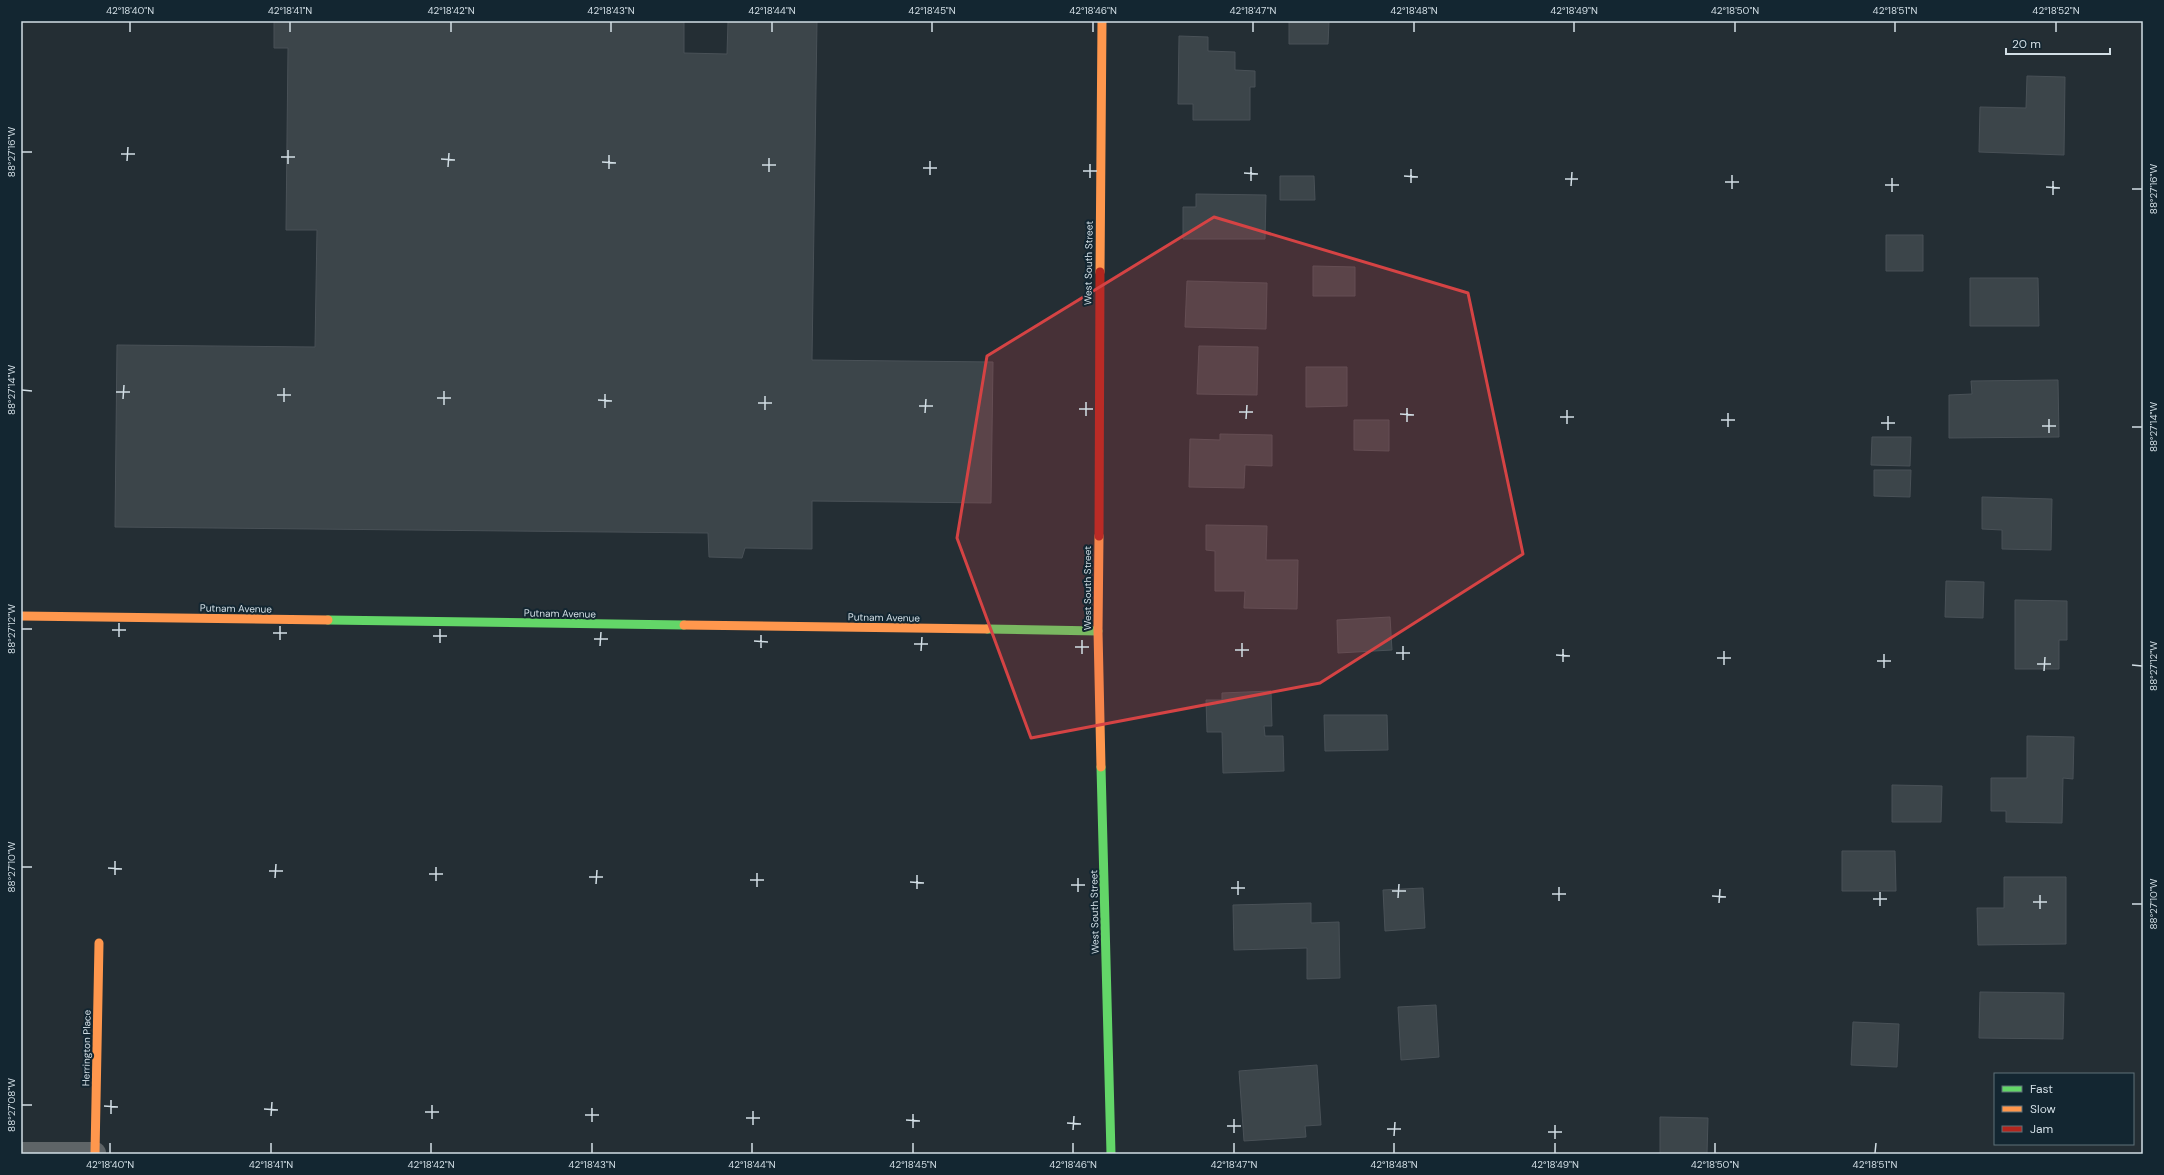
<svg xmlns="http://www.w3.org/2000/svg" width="2164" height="1175" viewBox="0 0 2164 1175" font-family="'DM Sans',sans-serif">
  <rect width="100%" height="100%" fill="#242e34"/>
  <!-- building -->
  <path fill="#3c454a" stroke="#495157" d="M 274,21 L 684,21 L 684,53 L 727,54 L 728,21 L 817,21 L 812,360 L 993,362 L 991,503 L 812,501 L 812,549 L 745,548 L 742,558 L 709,557 L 708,533 L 115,527 L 117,345 L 315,347 L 317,230 L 286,230 L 288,48 L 274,48 Z
    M 1289,21 L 1329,21 L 1328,44 L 1289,44 Z
    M 1179,36 L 1208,37 L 1208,51 L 1235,52 L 1235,70 L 1255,71 L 1255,87 L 1250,87 L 1250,120 L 1193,120 L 1193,104 L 1178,104 Z
    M 2027,76 L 2065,77 L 2064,155 L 1979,152 L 1980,107 L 2026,108 Z
    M 1280,176 L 1314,176 L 1315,200 L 1280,200 Z
    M 1196,194 L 1266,195 L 1265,239 L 1183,239 L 1183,207 L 1196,207 Z
    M 1886,235 L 1923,235 L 1923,271 L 1886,271 Z
    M 1313,266 L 1355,267 L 1355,296 L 1313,296 Z
    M 1970,278 L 2038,278 L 2039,326 L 1970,326 Z
    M 1187,281 L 1267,283 L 1266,329 L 1185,327 Z
    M 1199,346 L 1258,347 L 1257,395 L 1197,394 Z
    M 1306,367 L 1347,367 L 1347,406 L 1306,407 Z
    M 2058,380 L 2059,437 L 1949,438 L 1949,395 L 1972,394 L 1971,381 Z
    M 1354,420 L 1389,420 L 1389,451 L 1354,450 Z
    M 1220,434 L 1272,435 L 1272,466 L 1245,465 L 1244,488 L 1189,487 L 1190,439 L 1220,440 Z
    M 1872,437 L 1911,437 L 1910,466 L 1871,465 Z
    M 1874,470 L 1911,470 L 1910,497 L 1874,496 Z
    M 1982,497 L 2052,499 L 2051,550 L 2002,549 L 2002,530 L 1982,529 Z
    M 1206,525 L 1267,526 L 1266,560 L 1298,560 L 1297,609 L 1244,608 L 1245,591 L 1215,591 L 1215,551 L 1206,550 Z
    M 1946,581 L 1984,582 L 1983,618 L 1945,617 Z
    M 2015,600 L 2067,601 L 2067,640 L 2059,640 L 2059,669 L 2015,669 Z
    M 1390,617 L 1392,650 L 1338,653 L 1337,620 Z
    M 1271,691 L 1272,726 L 1264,726 L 1265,736 L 1283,736 L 1284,771 L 1223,773 L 1222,732 L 1207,732 L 1206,700 L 1222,700 L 1222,693 Z
    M 1324,715 L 1387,715 L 1388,750 L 1325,751 Z
    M 2027,736 L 2074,737 L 2073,779 L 2063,778 L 2062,823 L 2006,822 L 2006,811 L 1991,811 L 1991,778 L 2027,778 Z
    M 1892,785 L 1942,786 L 1941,822 L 1892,822 Z
    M 1842,851 L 1895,851 L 1896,891 L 1842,891 Z
    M 2004,877 L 2066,877 L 2066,944 L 1978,945 L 1977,908 L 2004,908 Z
    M 1423,888 L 1425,928 L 1385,931 L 1383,890 Z
    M 1311,903 L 1311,923 L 1339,922 L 1340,978 L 1307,979 L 1307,948 L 1234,950 L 1233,905 Z
    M 1980,992 L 2064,993 L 2063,1039 L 1979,1038 Z
    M 1436,1005 L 1439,1057 L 1401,1060 L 1398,1007 Z
    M 1853,1022 L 1899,1024 L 1897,1067 L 1851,1065 Z
    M 1317,1065 L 1321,1125 L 1305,1126 L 1306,1137 L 1244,1141 L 1239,1071 Z
    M 1660,1117 L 1708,1118 L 1707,1154 L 1660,1154 Z"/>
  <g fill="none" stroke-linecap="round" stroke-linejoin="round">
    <!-- street -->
    <path stroke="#5e6467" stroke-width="22" d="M 21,1153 L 95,1153"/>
    <!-- fast -->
    <path stroke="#63d668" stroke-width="9" d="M 328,620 L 684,625
      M 987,629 L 1098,631
      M 1101,767 L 1111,1154"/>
    <!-- slow -->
    <path stroke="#ff974d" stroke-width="9" d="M 1100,272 L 1102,21
      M 1099,536 L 1098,631 L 1101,767
      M 21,616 L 328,620
      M 684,625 L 987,629
      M 95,1154 L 99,943"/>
    <!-- jam -->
    <path stroke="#b3261e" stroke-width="9" d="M 1099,536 L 1100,272"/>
  </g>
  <!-- marked area -->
  <path fill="#d54344" fill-opacity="0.2" stroke="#d54344" stroke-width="3" stroke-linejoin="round" d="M 1214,217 L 1468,293 L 1523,554 L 1320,683 L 1031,738 L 957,538 L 987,356 Z"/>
  <!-- ticks -->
  <path fill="none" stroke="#d2dee5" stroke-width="1.5" d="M 130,32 L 130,22M 290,32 L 290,22M 451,32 L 451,22M 611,32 L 611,22M 772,32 L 772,22M 932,32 L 932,22M 1093,32 L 1093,22M 1253,32 L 1253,22M 1414,32 L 1414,22M 1574,32 L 1574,22M 1735,32 L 1735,22M 1895,32 L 1895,22M 2056,32 L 2056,22M 22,152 L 32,152M 121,154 L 135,154M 281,157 L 295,157M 441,159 L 455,160M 127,161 L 128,147M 602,162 L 616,163M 288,164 L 288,150M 762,165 L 776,165M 448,167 L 449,153M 923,168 L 937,168M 609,169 L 609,155M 1083,171 L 1097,171M 769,172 L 769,158M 1244,173 L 1258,174M 930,175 L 930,161M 1404,176 L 1418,177M 1090,178 L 1090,164M 1565,179 L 1578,179M 1251,181 L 1251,167M 1725,182 L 1739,182M 1411,183 L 1411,169M 1885,185 L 1899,185M 1571,186 L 1572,172M 2046,187 L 2060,188M 1732,189 L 1732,175M 2132,189 L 2142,189M 1892,192 L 1892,178M 2053,195 L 2053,181M 22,390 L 32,391M 116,392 L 130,392M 277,395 L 291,395M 437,398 L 451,398M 123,399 L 124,385M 598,400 L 612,401M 284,402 L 284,388M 758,403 L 772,403M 444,405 L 444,391M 919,406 L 933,406M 605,408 L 605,394M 1079,409 L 1093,409M 765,410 L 765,396M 1239,412 L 1253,412M 925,413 L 926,399M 1400,414 L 1414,415M 1086,416 L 1086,402M 1560,417 L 1574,417M 1246,419 L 1247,405M 1721,420 L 1735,420M 1407,422 L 1407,408M 1881,423 L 1895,423M 1567,424 L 1567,410M 2042,426 L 2056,426M 1728,427 L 1728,413M 2132,427 L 2142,427M 1888,430 L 1888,416M 2049,433 L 2049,419M 22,629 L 32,629M 112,630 L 126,630M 273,633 L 287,633M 433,636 L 447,636M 119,637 L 119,623M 594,639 L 608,639M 280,640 L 280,626M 754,641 L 768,642M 440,643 L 440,629M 914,644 L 928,644M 600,646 L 601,632M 1075,647 L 1089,647M 761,648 L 761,635M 1235,650 L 1249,650M 921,651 L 922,637M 1396,653 L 1410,653M 1082,654 L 1082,640M 1556,655 L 1570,656M 1242,657 L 1242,643M 1717,658 L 1731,658M 1403,660 L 1403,646M 1877,661 L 1891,661M 1563,662 L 1563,649M 2037,664 L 2051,664M 1724,665 L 1724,651M 2132,665 L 2142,666M 1884,668 L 1884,654M 2044,671 L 2045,657M 22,867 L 32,867M 108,868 L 122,869M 269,871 L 283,871M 429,874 L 443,874M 115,875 L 115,861M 589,877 L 603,877M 275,878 L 276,864M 750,880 L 764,880M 436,881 L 436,867M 910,882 L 924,883M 596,884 L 597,870M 1071,885 L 1085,885M 757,887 L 757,873M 1231,888 L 1245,888M 917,889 L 917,875M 1392,891 L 1406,891M 1078,892 L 1078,878M 1552,894 L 1566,894M 1238,895 L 1238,881M 1712,896 L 1726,897M 1398,898 L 1399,884M 1873,899 L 1887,899M 1559,901 L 1559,887M 2033,902 L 2047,902M 1719,903 L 1720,889M 2132,904 L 2142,904M 1880,906 L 1880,892M 2040,909 L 2040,895M 22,1105 L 32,1105M 104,1106 L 118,1107M 264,1109 L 278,1110M 425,1112 L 439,1112M 111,1114 L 111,1100M 585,1115 L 599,1115M 271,1116 L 272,1102M 746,1118 L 760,1118M 432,1119 L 432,1105M 906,1120 L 920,1121M 592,1122 L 592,1108M 1067,1123 L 1081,1124M 753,1125 L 753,1111M 1227,1126 L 1241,1126M 913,1128 L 913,1114M 1387,1129 L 1401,1129M 1073,1130 L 1074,1116M 1548,1132 L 1562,1132M 1234,1133 L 1234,1119M 1394,1136 L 1395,1122M 1555,1139 L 1555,1125M 110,1153 L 110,1143M 271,1153 L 271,1143M 431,1153 L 431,1143M 592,1153 L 592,1143M 752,1153 L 752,1143M 913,1153 L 913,1143M 1073,1153 L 1073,1143M 1234,1153 L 1234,1143M 1394,1153 L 1394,1143M 1555,1153 L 1555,1143M 1715,1153 L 1715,1143M 1875,1153 L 1876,1143"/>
  <g text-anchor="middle" stroke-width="4" stroke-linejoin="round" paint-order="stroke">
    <!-- street labels -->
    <g font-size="10" fill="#d2dee5" stroke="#132631">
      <text transform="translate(1088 263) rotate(-89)" y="4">West South Street</text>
      <text transform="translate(1087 588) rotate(-90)" y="4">West South Street</text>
      <text transform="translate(236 608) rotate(1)" y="4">Putnam Avenue</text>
      <text transform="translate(560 613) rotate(1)" y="4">Putnam Avenue</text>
      <text transform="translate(884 617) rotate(1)" y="4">Putnam Avenue</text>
      <text transform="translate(1094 912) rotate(-91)" y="4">West South Street</text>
      <text transform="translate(86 1048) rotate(-89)" y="4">Herrington Place</text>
    </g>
  </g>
  <!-- border -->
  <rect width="2164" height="1175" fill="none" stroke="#132631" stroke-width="44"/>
  <!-- legend -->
  <rect x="1994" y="1073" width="140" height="72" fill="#132631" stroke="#5f7079"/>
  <rect x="2002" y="1086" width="20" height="6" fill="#63d668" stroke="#5f7079"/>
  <text x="2030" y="1093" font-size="12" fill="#d2dee5">Fast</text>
  <rect x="2002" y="1106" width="20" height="6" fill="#ff974d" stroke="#5f7079"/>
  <text x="2030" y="1113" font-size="12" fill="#d2dee5">Slow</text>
  <rect x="2002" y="1126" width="20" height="6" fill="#b3261e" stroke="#5f7079"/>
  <text x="2030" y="1133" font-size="12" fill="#d2dee5">Jam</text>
  <!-- scale -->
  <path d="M2006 48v6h104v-6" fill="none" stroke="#d2dee5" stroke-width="2"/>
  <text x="2012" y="48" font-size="12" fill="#d2dee5" stroke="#132631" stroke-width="3" paint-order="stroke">20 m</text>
  <rect x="22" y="22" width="2120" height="1131" fill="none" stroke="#d2dee5" stroke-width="1.5"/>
  <g font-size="10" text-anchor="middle" fill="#d2dee5">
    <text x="130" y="14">42°18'40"N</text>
    <text x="290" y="14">42°18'41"N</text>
    <text x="451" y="14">42°18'42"N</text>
    <text x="611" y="14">42°18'43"N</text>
    <text x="772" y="14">42°18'44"N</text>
    <text x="932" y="14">42°18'45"N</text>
    <text x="1093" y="14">42°18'46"N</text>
    <text x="1253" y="14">42°18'47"N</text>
    <text x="1414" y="14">42°18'48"N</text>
    <text x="1574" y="14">42°18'49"N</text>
    <text x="1735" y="14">42°18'50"N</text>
    <text x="1895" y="14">42°18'51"N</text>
    <text x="2056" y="14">42°18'52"N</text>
    <text transform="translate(11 152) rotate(-90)" y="4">88°27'16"W</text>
    <text transform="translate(2153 189) rotate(-90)" y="4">88°27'16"W</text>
    <text transform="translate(11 390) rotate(-90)" y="4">88°27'14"W</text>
    <text transform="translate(2153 427) rotate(-90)" y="4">88°27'14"W</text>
    <text transform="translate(11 629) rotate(-90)" y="4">88°27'12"W</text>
    <text transform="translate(2153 666) rotate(-90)" y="4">88°27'12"W</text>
    <text transform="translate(11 867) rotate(-90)" y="4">88°27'10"W</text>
    <text transform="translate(2153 904) rotate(-90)" y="4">88°27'10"W</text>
    <text transform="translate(11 1105) rotate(-90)" y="4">88°27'08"W</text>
    <text x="110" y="1168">42°18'40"N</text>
    <text x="271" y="1168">42°18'41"N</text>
    <text x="431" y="1168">42°18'42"N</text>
    <text x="592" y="1168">42°18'43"N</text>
    <text x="752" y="1168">42°18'44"N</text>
    <text x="913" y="1168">42°18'45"N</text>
    <text x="1073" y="1168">42°18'46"N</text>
    <text x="1234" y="1168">42°18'47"N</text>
    <text x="1394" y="1168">42°18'48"N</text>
    <text x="1555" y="1168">42°18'49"N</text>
    <text x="1715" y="1168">42°18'50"N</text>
    <text x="1875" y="1168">42°18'51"N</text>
  </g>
</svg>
